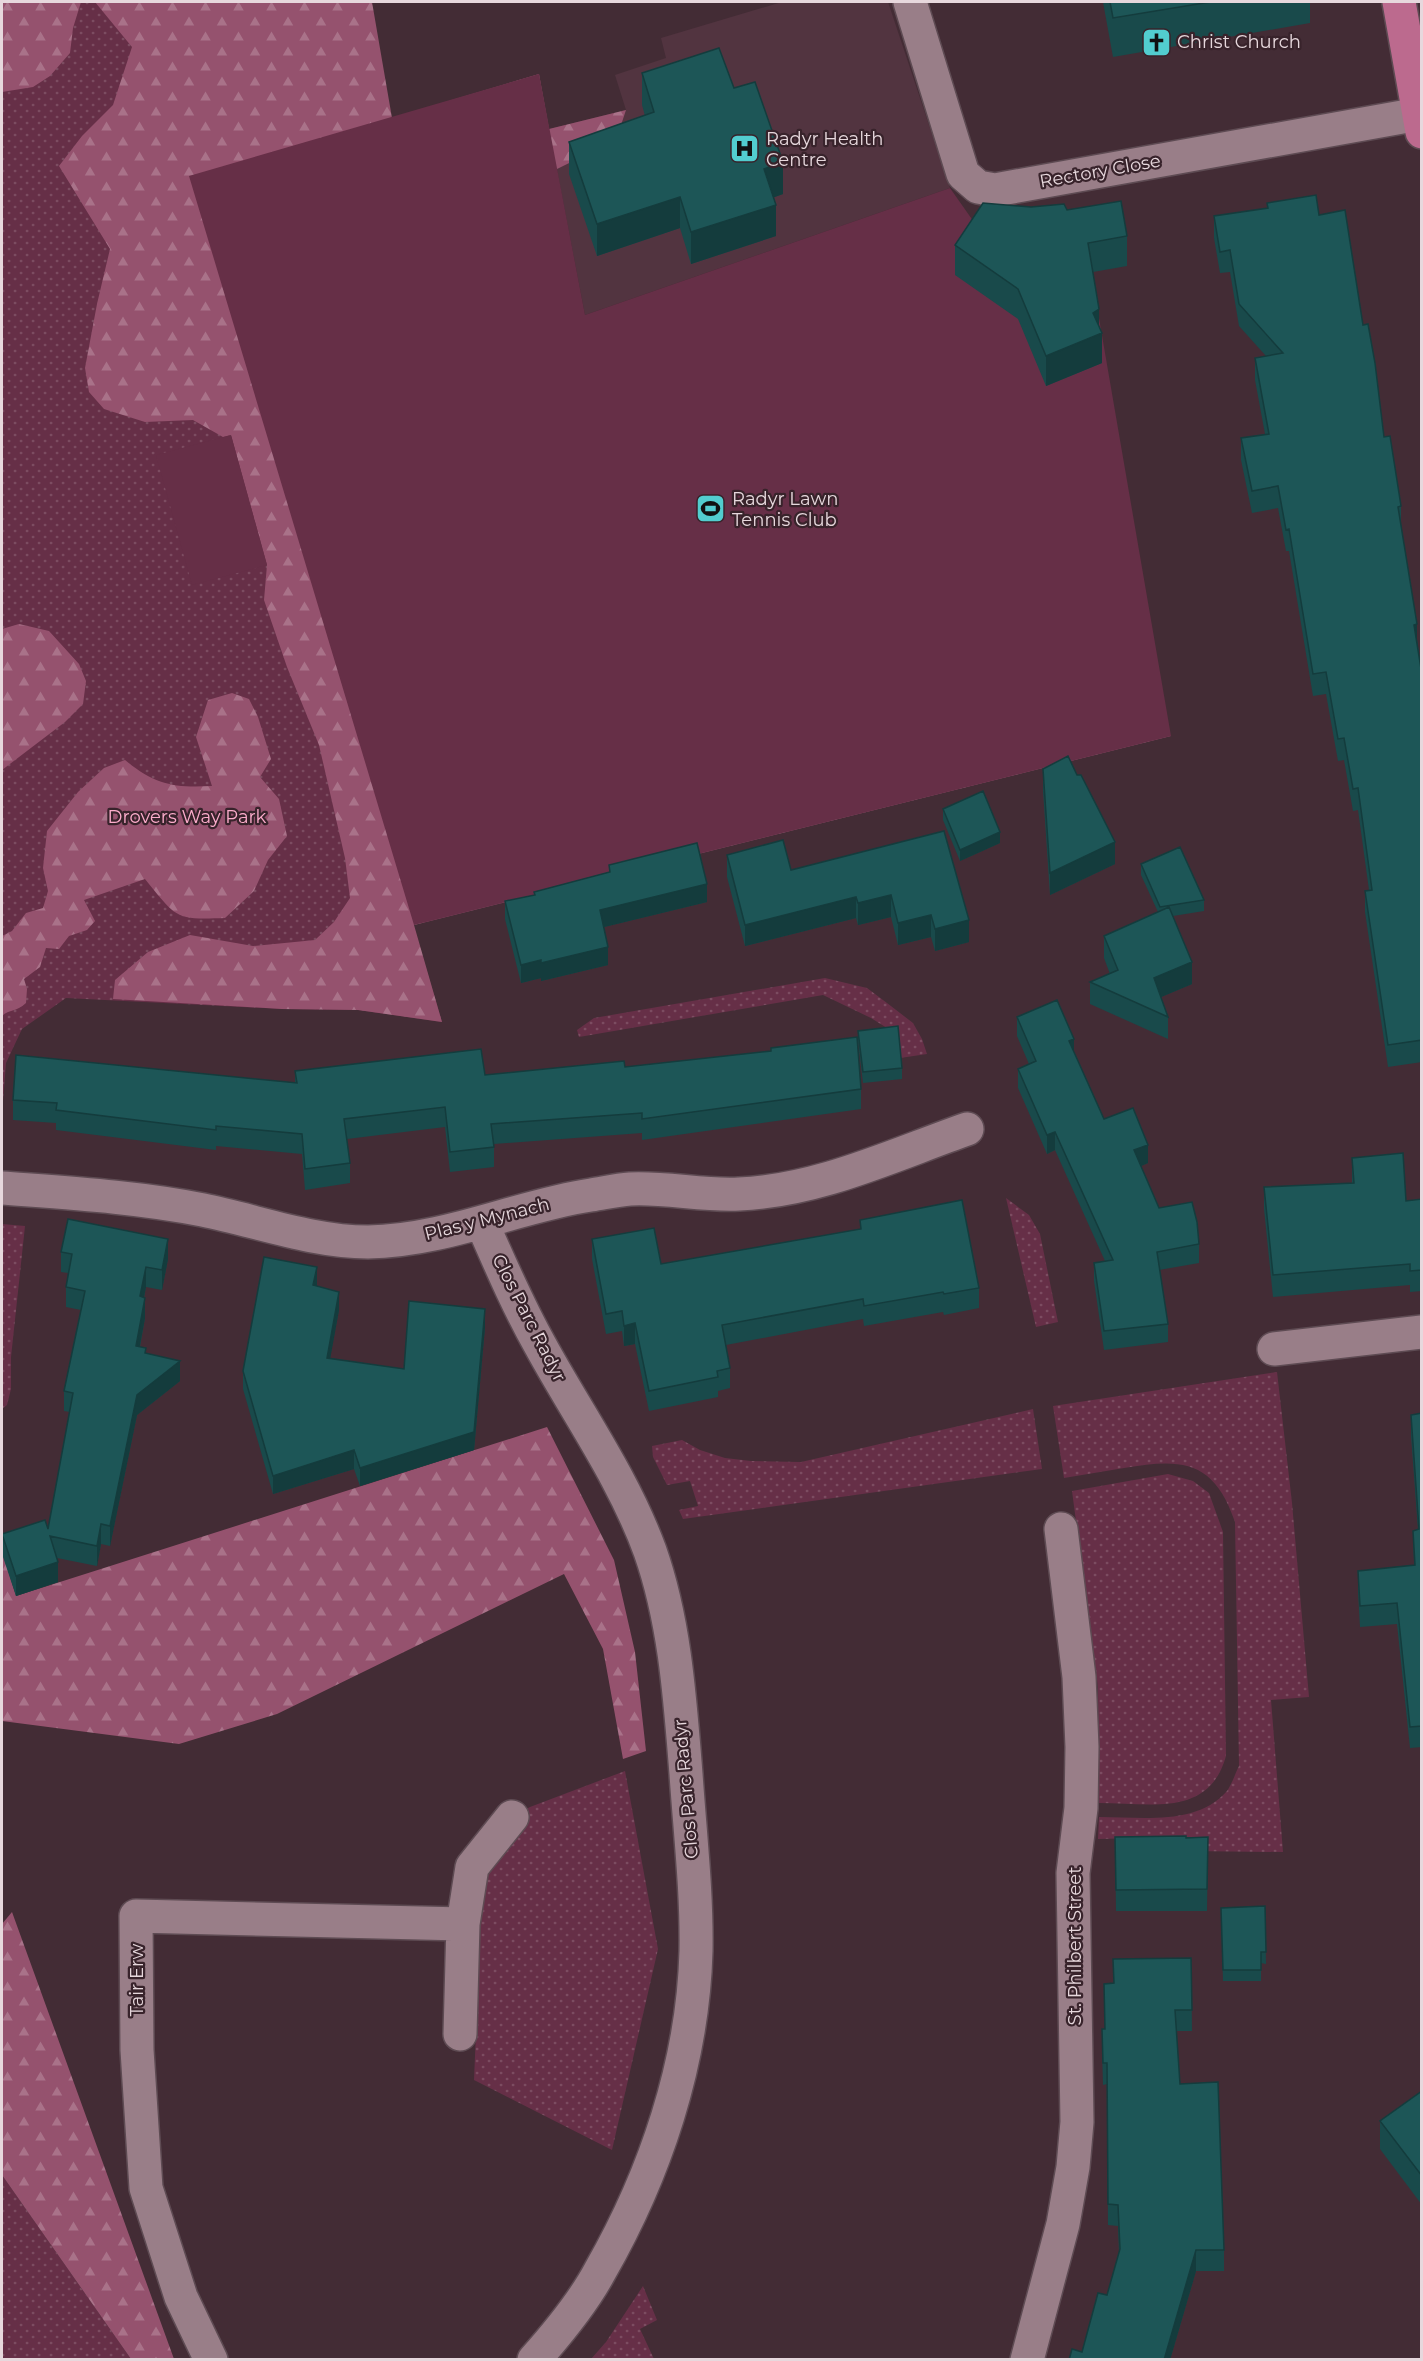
<svg xmlns="http://www.w3.org/2000/svg" width="1423" height="2361" viewBox="0 0 1423 2361" font-family="Montserrat,sans-serif">
  <defs>
    <pattern id="green-dots" width="8" height="8" patternUnits="userSpaceOnUse" patternTransform="scale(1.5)"><rect width="8" height="8" fill="#662f47"/><path d="M2 2h.1M6 6h.1" fill="none" stroke="#7c4c61" stroke-width="1.8" stroke-linecap="round"/></pattern>
    <pattern id="forest-firs" width="22" height="20" patternUnits="userSpaceOnUse" patternTransform="scale(1.5)"><rect width="22" height="20" fill="#95526e"/><path d="M5 1l3.5 6h-7zM16 11l3.5 6h-7z" fill="#a97289"/></pattern>
  </defs>
  <rect width="100%" height="100%" fill="#432c35"/>
  <!-- built -->
  <path fill="#523440" d="M 782,2 L 888,2 L 950,188 L 585,315 L 549,129 L 626,110 L 615,75 L 666,58 L 661,38 Z"/>
  <!-- green -->
  <path fill="url(#green-dots)" d="M 2,2 L 372,2 L 190,176 L 442,1022 L 358,1010 L 282,1009 L 66,998 L 22,1029 L 6,1063 L 2,1114 Z
    M 825,978 L 867,988 L 887,1003 L 913,1023 L 922,1039 L 927,1054 L 900,1058 L 887,1028 L 871,1018 L 823,995 L 579,1037 L 577,1030 L 594,1018 Z
    M 1006,1198 L 1029,1215 L 1040,1234 L 1058,1322 L 1036,1327 Z
    M 2,1224 L 25,1226 L 11,1357 L 11,1389 L 7,1405 L 2,1409 Z
    M 1277,1372 L 1292,1503 L 1309,1697 L 1271,1700 L 1283,1852 L 1189,1851 L 1175,1837 L 1098,1839 L 1099,1817 C 1141,1817 1197,1826 1227,1791 C 1232,1784 1235,1774 1239,1766 L 1235,1522 C 1214,1460 1182,1458 1124,1468 C 1104,1471 1084,1475 1064,1478 L 1053,1406 Z
    M 1033,1409 L 1042,1469 L 683,1519 L 679,1510 L 698,1506 L 690,1481 L 667,1485 L 653,1457 L 652,1446 L 682,1440 L 700,1450 L 725,1458 L 751,1461 L 801,1462 Z
    M 1168,1474 L 1193,1481 L 1209,1493 L 1223,1532 L 1226,1756 C 1209,1818 1150,1803 1099,1803 L 1098,1687 L 1072,1491 Z
    M 625,1771 L 658,1949 L 612,2150 L 474,2080 L 483,1864 L 511,1817 L 530,1807 Z
    M 2,2175 L 131,2359 L 2,2359 Z
    M 643,2286 L 657,2320 L 640,2329 L 654,2359 L 591,2359 L 606,2342 Z"/>
  <!-- forest -->
  <path fill="url(#forest-firs)" d="M 2,2 L 81,2 L 73,28 L 70,53 L 50,76 L 33,87 L 2,92 Z
    M 95,2 L 372,2 L 392,118 L 539,74 L 549,129 L 626,110 L 616,140 L 557,169 L 531,179 L 366,179 L 1171,736 L 414,925 L 442,1022 L 358,1010 L 282,1009 L 113,999 L 115,980 L 148,952 L 190,935 L 253,946 L 315,940 L 334,922 L 350,898 L 345,858 L 319,745 L 287,667 L 264,600 L 267,565 L 231,435 L 223,437 L 193,420 L 145,422 L 104,409 L 89,392 L 85,368 L 97,304 L 110,249 L 59,166 L 82,136 L 113,105 L 132,47 Z
    M 19,624 L 49,631 L 79,664 L 86,681 L 83,704 L 65,722 L 2,770 L 2,629 Z
    M 232,693 L 249,699 L 258,717 L 271,759 L 260,777 L 279,799 L 287,836 L 268,860 L 254,891 L 225,918 C 174,920 177,918 145,879 L 84,900 L 95,921 L 87,930 L 69,936 L 59,949 L 46,948 L 40,967 L 24,979 L 27,989 L 26,1003 C 17,1012 9,1009 2,1016 L 2,936 L 12,931 L 26,913 L 43,908 L 48,891 L 43,868 L 47,831 L 78,792 L 104,768 L 125,760 C 155,785 174,788 212,786 L 196,737 L 208,700 Z
    M 547,1427 L 614,1560 L 635,1652 L 646,1751 L 623,1759 L 603,1649 L 564,1574 L 277,1714 L 179,1744 L 2,1721 L 2,1551 L 16,1596 Z
    M 12,1912 L 174,2359 L 131,2359 L 2,2175 L 2,1924 Z"/>
  <!-- pitch -->
  <path fill="#662f47" d="M 539,74 L 585,315 L 950,188 L 976,225 L 1084,231 L 1171,736 L 414,925 L 189,176 Z
    M 231,435 L 267,565 L 192,585 L 156,455 Z"/>
  <g fill="none" stroke-linecap="round" stroke-linejoin="round">
    <defs>
      <path id="minor" d="M 910,2 L 963,174 L 978,187 L 995,190 L 1419,114
        M 2,1188 C 68,1193 138,1197 203,1210 C 257,1221 313,1242 368,1242 C 446,1241 517,1206 591,1195 C 604,1193 617,1190 630,1189 C 666,1187 703,1196 739,1194 C 818,1191 893,1155 967,1129
        M 482,1223 C 500,1264 518,1306 540,1345 C 577,1413 623,1477 650,1551 C 675,1622 680,1699 686,1774 C 690,1833 697,1892 696,1951 C 693,2063 655,2175 600,2271 C 583,2303 558,2333 534,2360
        M 1274,1349 L 1422,1332
        M 463,1924 L 472,1867 L 512,1817
        M 211,2360 L 181,2297 L 146,2188 L 137,2050 L 136,1916 L 463,1924 L 460,2034
        M 1027,2360 L 1063,2224 L 1073,2167 L 1077,2122 L 1073,1873 L 1081,1808 L 1082,1747 L 1079,1677 L 1061,1529"/>
      <path id="major" d="M 1399,2 L 1422,132"/>
    </defs>
    <!-- minor casing -->
    <use href="#minor" stroke="#5e4b53" stroke-width="36"/>
    <!-- major casing -->
    <use href="#major" stroke="#5e4b53" stroke-width="36"/>
    <!-- minor -->
    <use href="#minor" stroke="#997e88" stroke-width="33"/>
    <!-- major -->
    <use href="#major" stroke="#bc6a8e" stroke-width="33"/>
  </g>
  <!-- wall -->
  <path fill="#194a4b" d="M 1103,2 L 1310,2 L 1310,23 L 1113,57 Z
    M 642,73 L 734,88 L 783,194 L 774,197 L 776,236 L 691,264 L 680,228 L 597,256 L 569,174 L 569,142 L 645,116 L 642,105 Z
    M 1267,203 L 1319,215 L 1363,325 L 1384,437 L 1401,506 L 1401,523 L 1422,675 L 1422,1062 L 1388,1067 L 1365,912 L 1365,891 L 1369,890 L 1358,810 L 1353,811 L 1344,760 L 1338,761 L 1326,694 L 1313,696 L 1289,551 L 1286,551 L 1278,508 L 1252,513 L 1241,460 L 1241,438 L 1265,434 L 1255,380 L 1255,358 L 1266,356 L 1239,326 L 1230,272 L 1220,273 L 1214,238 L 1214,216 L 1267,208 Z
    M 1067,210 L 1127,236 L 1127,266 L 1093,272 L 1102,363 L 1046,386 L 1018,319 L 955,275 L 955,245 Z
    M 1043,769 L 1077,775 L 1115,864 L 1050,895 L 1043,791 Z
    M 943,809 L 1000,843 L 960,861 L 943,820 Z
    M 944,831 L 969,942 L 935,951 L 931,937 L 898,945 L 891,917 L 858,925 L 856,918 L 745,946 L 727,877 L 727,855 L 791,870 Z
    M 1141,864 L 1204,900 L 1204,911 L 1173,916 L 1192,984 L 1161,997 L 1168,1017 L 1168,1039 L 1090,1004 L 1090,982 L 1110,974 L 1104,958 L 1104,936 L 1158,912 L 1141,875 Z
    M 609,865 L 707,902 L 604,927 L 608,965 L 541,981 L 541,978 L 521,983 L 505,919 L 505,901 L 534,895 L 534,892 L 609,872 Z
    M 1017,1017 L 1074,1052 L 1104,1119 L 1148,1163 L 1141,1166 L 1159,1208 L 1199,1244 L 1199,1263 L 1159,1270 L 1168,1324 L 1168,1342 L 1104,1350 L 1094,1281 L 1094,1263 L 1105,1261 L 1055,1150 L 1047,1154 L 1018,1088 L 1018,1069 L 1029,1064 L 1017,1036 Z
    M 858,1031 L 902,1068 L 902,1079 L 863,1083 L 858,1042 Z
    M 625,1067 L 861,1089 L 861,1109 L 642,1140 L 642,1133 L 494,1144 L 494,1167 L 450,1172 L 445,1127 L 347,1139 L 350,1163 L 350,1183 L 305,1190 L 302,1154 L 216,1146 L 216,1150 L 56,1130 L 56,1123 L 13,1120 L 13,1100 L 295,1083 L 295,1071 L 485,1075 Z
    M 1352,1158 L 1406,1201 L 1422,1199 L 1422,1291 L 1410,1292 L 1410,1285 L 1273,1297 L 1264,1209 L 1264,1187 L 1352,1183 Z
    M 860,1220 L 979,1288 L 979,1308 L 944,1315 L 943,1312 L 864,1326 L 863,1319 L 726,1345 L 730,1368 L 730,1388 L 718,1391 L 718,1397 L 649,1411 L 635,1344 L 624,1346 L 622,1331 L 606,1334 L 592,1259 L 592,1239 L 661,1264 L 860,1229 Z
    M 61,1252 L 168,1259 L 162,1290 L 146,1287 L 144,1298 L 145,1318 L 140,1347 L 146,1354 L 180,1381 L 137,1415 L 110,1546 L 101,1544 L 97,1566 L 57,1558 L 58,1582 L 16,1596 L 2,1554 L 2,1534 L 48,1529 L 70,1412 L 64,1411 L 64,1391 L 81,1310 L 66,1307 L 66,1287 L 68,1273 L 61,1272 Z
    M 317,1286 L 339,1310 L 330,1358 L 404,1369 L 485,1327 L 474,1450 L 360,1486 L 354,1469 L 273,1494 L 243,1389 L 243,1371 Z
    M 1422,1413 L 1422,1747 L 1410,1748 L 1397,1624 L 1360,1627 L 1358,1592 L 1358,1571 L 1414,1565 L 1413,1531 L 1418,1530 L 1411,1436 L 1411,1415 Z
    M 1115,1837 L 1208,1837 L 1207,1911 L 1116,1911 Z
    M 1265,1906 L 1266,1964 L 1261,1963 L 1261,1981 L 1223,1981 L 1221,1908 Z
    M 1191,1958 L 1192,2031 L 1176,2031 L 1180,2084 L 1224,2250 L 1224,2271 L 1196,2271 L 1170,2360 L 1069,2360 L 1082,2352 L 1107,2295 L 1119,2252 L 1118,2226 L 1108,2225 L 1107,2084 L 1103,2085 L 1102,2050 L 1102,2029 L 1105,2029 L 1113,1983 Z
    M 1422,2091 L 1422,2205 L 1380,2149 L 1380,2121 Z"/>
  <!-- shaded-wall -->
  <path fill="#143c3d" d="M 783,162 L 783,194 L 764,201 L 764,169 Z
    M 680,197 L 680,228 L 597,256 L 597,224 Z
    M 776,205 L 776,236 L 691,264 L 691,232 Z
    M 1099,309 L 1099,334 L 1102,333 L 1102,363 L 1046,386 L 1046,356 L 1093,313 Z
    M 1417,624 L 1417,646 L 1414,625 Z
    M 1000,832 L 1000,843 L 960,861 L 960,850 Z
    M 1115,842 L 1115,864 L 1050,895 L 1050,873 Z
    M 707,884 L 707,902 L 600,928 L 600,910 Z
    M 891,895 L 891,917 L 858,925 L 858,903 Z
    M 856,897 L 856,918 L 745,946 L 745,925 Z
    M 931,915 L 931,937 L 898,945 L 898,923 Z
    M 969,920 L 969,942 L 935,951 L 935,929 Z
    M 608,947 L 608,965 L 541,981 L 541,963 Z
    M 541,960 L 541,978 L 521,983 L 521,965 Z
    M 1192,962 L 1192,984 L 1154,1000 L 1154,978 Z
    M 1074,1039 L 1074,1058 L 1069,1041 Z
    M 1055,1132 L 1055,1150 L 1047,1154 L 1047,1135 Z
    M 1148,1145 L 1148,1163 L 1134,1169 L 1134,1150 Z
    M 168,1239 L 168,1259 L 162,1290 L 162,1270 Z
    M 146,1267 L 146,1287 L 140,1316 L 140,1296 Z
    M 317,1267 L 317,1285 L 313,1304 L 313,1285 Z
    M 339,1292 L 339,1310 L 327,1376 L 327,1358 Z
    M 145,1298 L 145,1318 L 136,1366 L 136,1346 Z
    M 485,1309 L 485,1327 L 474,1450 L 360,1486 L 360,1468 Z
    M 635,1323 L 635,1344 L 624,1346 L 624,1326 Z
    M 180,1361 L 180,1381 L 137,1415 L 110,1546 L 110,1526 L 137,1395 Z
    M 354,1450 L 354,1469 L 273,1494 L 273,1476 Z
    M 101,1524 L 101,1544 L 97,1566 L 97,1546 Z
    M 58,1562 L 58,1582 L 16,1596 L 16,1576 Z
    M 1196,2250 L 1196,2271 L 1170,2360 L 1164,2360 Z"/>
  <!-- building -->
  <path fill="#1d5657" stroke="#143c3d" stroke-width="1.5" d="M 1110,2 L 1210,2 L 1113,18 Z
    M 719,48 L 734,88 L 755,82 L 783,162 L 764,169 L 776,205 L 691,232 L 680,197 L 597,224 L 569,142 L 654,112 L 642,73 Z
    M 1316,195 L 1319,215 L 1345,210 L 1363,325 L 1368,324 L 1375,363 L 1384,437 L 1390,436 L 1401,506 L 1398,507 L 1417,624 L 1414,625 L 1422,675 L 1422,1040 L 1388,1045 L 1365,891 L 1372,890 L 1358,788 L 1353,789 L 1344,738 L 1338,739 L 1326,672 L 1313,674 L 1289,529 L 1286,530 L 1278,486 L 1252,491 L 1241,438 L 1269,434 L 1255,358 L 1283,353 L 1239,304 L 1230,250 L 1220,252 L 1214,216 L 1268,208 L 1267,203 Z
    M 1121,201 L 1127,236 L 1088,243 L 1099,309 L 1093,313 L 1102,333 L 1046,356 L 1018,289 L 955,245 L 983,203 L 1031,207 L 1064,204 L 1067,210 Z
    M 1068,756 L 1077,775 L 1081,775 L 1115,842 L 1050,873 L 1043,769 Z
    M 983,791 L 1000,832 L 960,850 L 943,809 Z
    M 944,831 L 969,920 L 935,929 L 931,915 L 898,923 L 891,895 L 858,903 L 856,897 L 745,925 L 727,855 L 783,840 L 791,870 Z
    M 697,843 L 707,884 L 600,910 L 608,947 L 541,963 L 541,960 L 521,965 L 505,901 L 535,895 L 534,892 L 610,872 L 609,865 Z
    M 1180,847 L 1204,900 L 1160,907 L 1141,864 Z
    M 1169,907 L 1192,962 L 1154,978 L 1168,1017 L 1090,982 L 1118,970 L 1104,936 Z
    M 1057,1000 L 1074,1039 L 1069,1041 L 1104,1119 L 1133,1108 L 1148,1145 L 1134,1150 L 1159,1208 L 1192,1202 L 1197,1222 L 1199,1244 L 1157,1252 L 1168,1324 L 1104,1331 L 1094,1263 L 1113,1260 L 1055,1132 L 1047,1135 L 1018,1069 L 1036,1061 L 1017,1017 Z
    M 898,1026 L 902,1068 L 863,1072 L 858,1031 Z
    M 857,1037 L 861,1089 L 642,1119 L 642,1113 L 491,1124 L 494,1147 L 450,1152 L 445,1107 L 344,1119 L 350,1163 L 305,1169 L 302,1134 L 216,1126 L 216,1130 L 56,1110 L 57,1103 L 13,1100 L 16,1055 L 297,1083 L 295,1071 L 481,1049 L 485,1075 L 624,1061 L 625,1067 L 771,1051 L 771,1048 Z
    M 1403,1153 L 1406,1201 L 1422,1199 L 1422,1270 L 1410,1271 L 1410,1264 L 1273,1275 L 1264,1187 L 1354,1183 L 1352,1158 Z
    M 962,1200 L 979,1288 L 944,1294 L 943,1292 L 864,1306 L 863,1299 L 722,1325 L 730,1368 L 717,1371 L 718,1377 L 649,1391 L 635,1323 L 624,1326 L 622,1311 L 606,1314 L 592,1239 L 654,1228 L 661,1264 L 861,1229 L 860,1220 Z
    M 68,1219 L 168,1239 L 162,1270 L 146,1267 L 140,1296 L 145,1298 L 136,1346 L 146,1348 L 145,1353 L 180,1361 L 137,1395 L 110,1526 L 101,1524 L 97,1546 L 50,1536 L 58,1562 L 16,1576 L 2,1534 L 45,1520 L 48,1529 L 73,1393 L 64,1391 L 85,1291 L 66,1287 L 72,1254 L 61,1252 Z
    M 264,1257 L 317,1267 L 313,1285 L 339,1292 L 327,1358 L 404,1369 L 409,1301 L 485,1309 L 474,1432 L 360,1468 L 354,1450 L 273,1476 L 243,1371 Z
    M 1422,1413 L 1422,1726 L 1410,1727 L 1397,1603 L 1360,1606 L 1358,1571 L 1415,1565 L 1413,1531 L 1419,1529 L 1411,1415 Z
    M 1186,1836 L 1186,1838 L 1208,1837 L 1207,1889 L 1116,1890 L 1115,1837 Z
    M 1265,1906 L 1266,1952 L 1261,1952 L 1261,1970 L 1223,1970 L 1221,1908 Z
    M 1191,1958 L 1192,2010 L 1175,2010 L 1180,2084 L 1218,2082 L 1224,2250 L 1196,2250 L 1164,2360 L 1069,2360 L 1072,2349 L 1082,2352 L 1098,2293 L 1107,2295 L 1120,2249 L 1118,2205 L 1108,2204 L 1107,2063 L 1103,2063 L 1102,2029 L 1105,2029 L 1104,1984 L 1114,1983 L 1113,1959 Z
    M 1422,2091 L 1422,2176 L 1380,2121 Z"/>
  <!-- icons -->
  <defs>
    <symbol id="church-square" viewBox="-11 -11 22 22"><rect x="-9" y="-9" width="18" height="18" rx="4" fill="#52cdcf" stroke="#38232b"/><path d="M-1.2-6h2.4v3.5h3.3v2.4h-3.3V6h-2.4V-.1h-3.3v-2.4h3.3Z" fill="#111"/></symbol>
    <symbol id="hospital-square" viewBox="-11 -11 22 22"><rect x="-9" y="-9" width="18" height="18" rx="4" fill="#52cdcf" stroke="#38232b"/><path d="M-5-5h3v3.5h4V-5h3V5h-3V1.5h-4V5h-3Z" fill="#111"/></symbol>
    <symbol id="stadium-square" viewBox="-11 -11 22 22"><rect x="-9" y="-9" width="18" height="18" rx="4" fill="#52cdcf" stroke="#38232b"/><path d="M0-5a6.5 5 0 1 0 0 10a6.5 5 0 1 0 0-10ZM-3.5-1.8h7v3.6h-7Z" fill="#111"/></symbol>
  </defs>
  <g fill-rule="evenodd">
    <use href="#church-square" x="1140" y="26" width="33" height="33"/>
    <use href="#hospital-square" x="728" y="132" width="33" height="33"/>
    <use href="#stadium-square" x="694" y="492" width="33" height="33"/>
  </g>
  <g text-anchor="middle" stroke-width="4.5" stroke-linejoin="round" paint-order="stroke">
    <!-- poi labels -->
    <g font-size="18" fill="#e7d8dd" stroke="#38232b" text-anchor="start">
      <text x="1177" y="48">Christ Church</text>
      <text x="766" y="145">Radyr Health<tspan x="766" dy="21">Centre</tspan></text>
      <text x="732" y="505">Radyr Lawn<tspan x="732" dy="21">Tennis Club</tspan></text>
    </g>
    <!-- street labels -->
    <g font-size="18" fill="#e7d8dd" stroke="#38232b">
      <text transform="translate(1100 171) rotate(-10)" y="6">Rectory Close</text>
      <text transform="translate(487 1219) rotate(-14)" y="6">Plas y Mynach</text>
      <text transform="translate(529 1318) rotate(63)" y="6">Clos Parc Radyr</text>
      <text transform="translate(686 1789) rotate(-95)" y="6">Clos Parc Radyr</text>
      <text transform="translate(1075 1946) rotate(-90)" y="6">St. Philbert Street</text>
      <text transform="translate(137 1980) rotate(-90)" y="6">Tair Erw</text>
    </g>
    <!-- park labels -->
    <g font-size="18" fill="#fdadcc" stroke="#38232b">
      <text x="187" y="823">Drovers Way Park</text>
    </g>
  </g>
  <!-- border -->
  <rect width="1423" height="2361" fill="none" stroke="#e7d8dd" stroke-width="6"/>
</svg>
